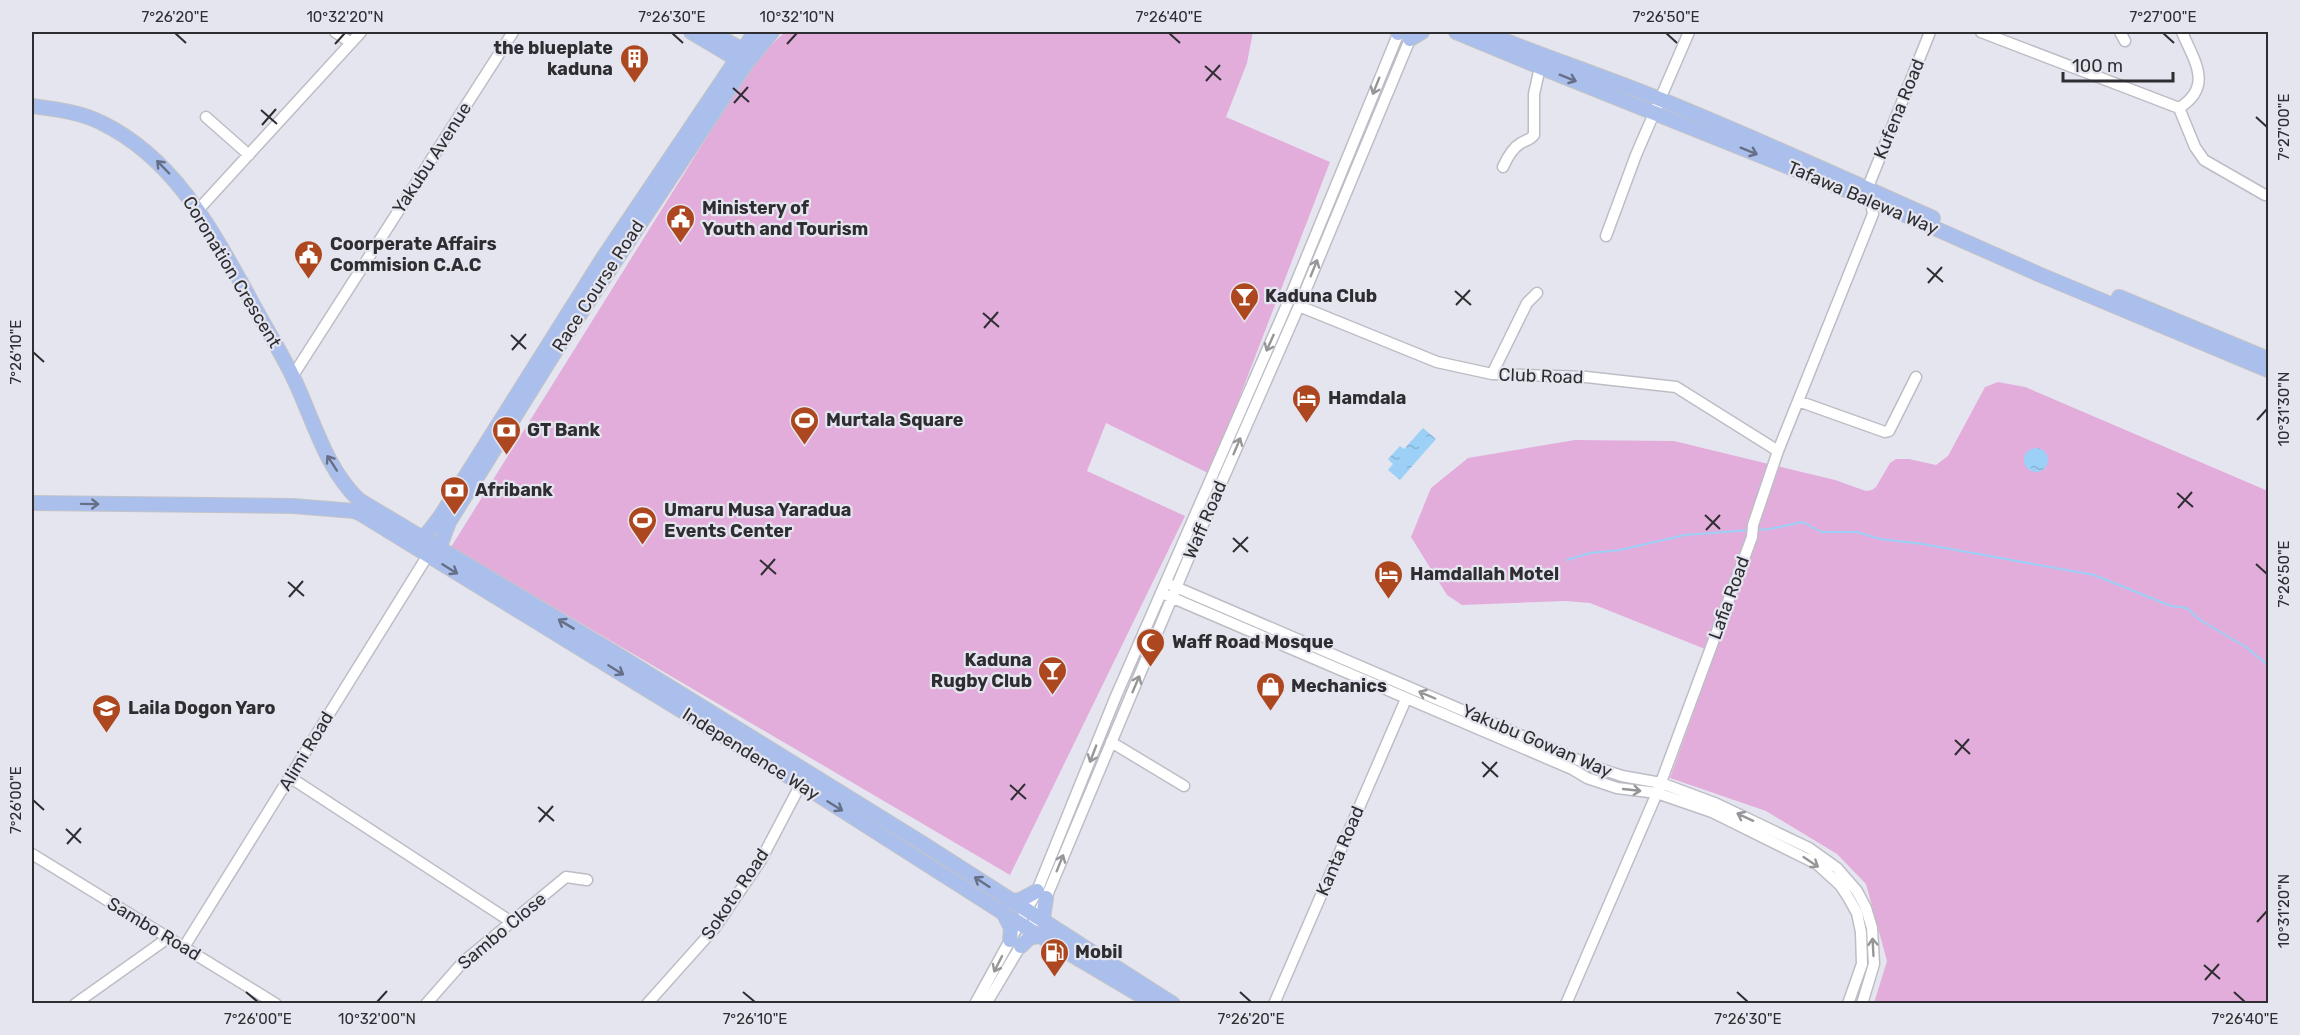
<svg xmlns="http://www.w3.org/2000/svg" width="2300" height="1035" viewBox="0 0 2300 1035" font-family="Rubik,sans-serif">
  <defs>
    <pattern id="water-ripples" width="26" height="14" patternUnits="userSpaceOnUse" patternTransform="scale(1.5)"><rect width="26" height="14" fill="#9cd0f6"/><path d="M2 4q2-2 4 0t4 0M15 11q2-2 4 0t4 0" fill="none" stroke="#87b3d3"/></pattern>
  </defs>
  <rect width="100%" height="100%" fill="#e5e5ef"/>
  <!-- grass -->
  <path fill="#e3addb" d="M 785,32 L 1253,32 L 1247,63 L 1226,117 L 1330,162 L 1210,474 L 1106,423 L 1087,471 L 1185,516 L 1010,875 L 451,547 L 755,60 Z
    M 1998,382 L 2025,387 L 2268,491 L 2268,1003 L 1874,1003 L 1887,961 L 1866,884 L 1837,854 L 1766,811 L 1670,778 L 1715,653 L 1590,603 L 1566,601 L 1462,605 L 1447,595 L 1411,537 L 1431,488 L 1468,458 L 1575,440 L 1674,441 L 1835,480 L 1866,491 L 1872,490 L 1876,487 L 1890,463 L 1896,459 L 1909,459 L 1936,465 L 1948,456 L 1985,387 Z"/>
  <!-- water -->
  <path fill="url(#water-ripples)" d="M 1423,428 L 1436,439 L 1400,480 L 1388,470 L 1393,464 L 1388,459 L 1400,446 L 1404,449 Z
    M2024 460a12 12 0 1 1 24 0a12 12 0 1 1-24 0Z"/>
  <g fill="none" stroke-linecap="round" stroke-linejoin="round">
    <!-- stream -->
    <path stroke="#9cd0f6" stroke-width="2" d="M 1756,530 L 1770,529 L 1803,522 L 1821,532 L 1857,532 L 1880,539 L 1923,544 L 2094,575 L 2171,606 L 2187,608 L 2200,620 L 2246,647 L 2268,665
      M 1567,560 L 1590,553 L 1620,550 L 1685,535 L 1750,530"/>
    <defs>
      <path id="minor" d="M 335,32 L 351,43
        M 1981,32 L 2179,108 C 2214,86 2194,61 2182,32
        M 2120,32 L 2125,41
        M 2179,108 L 2195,147 L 2204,160 L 2265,195
        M 206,117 L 249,155
        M 1503,167 C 1507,158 1512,148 1521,143 C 1526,140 1530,140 1534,135 L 1534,94 L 1540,67
        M 198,210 L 361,32
        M 1606,236 L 1636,155 L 1689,32
        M 1299,306 L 1437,362 L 1492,374 L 1586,377 L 1676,387 L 1778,451
        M 1492,374 L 1527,303 L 1537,293
        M 292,377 L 513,32
        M 1798,401 L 1885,432 L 1889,431 L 1916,377
        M 1171,585 L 1592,766 L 1622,776 L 1661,783 L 1717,804 L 1809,848 L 1837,868 L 1857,891 L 1866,908 L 1872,928 L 1874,964 L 1862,1004
        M 1166,595 L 1572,769 L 1587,778 L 1617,788 L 1657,793 L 1712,812 L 1817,864 L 1840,885 L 1848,897 L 1857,913 L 1861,932 L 1862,964 L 1848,1004
        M 1111,742 L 1184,786
        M 291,778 L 510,921
        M 32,854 L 276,1004
        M 184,947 L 428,555
        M 75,1004 L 168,938
        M 426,1004 L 463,962 L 566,877 L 587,880
        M 647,1004 L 714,929 L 761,860 L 804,778
        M 975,1004 L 1037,891 L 1116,696 L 1286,307 L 1399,32
        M 986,1004 L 1030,930 L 1046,898 L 1194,545 L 1299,306 L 1413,32
        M 1274,1004 L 1406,699
        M 1566,1004 L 1657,793 L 1752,537 L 1753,525 L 1778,451 L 1873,214 L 1868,187 L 1930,32"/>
      <path id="major" d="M 691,32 L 743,63
        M 711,32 L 748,53
        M 1398,32 L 1398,33
        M 1456,32 L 1540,67 L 1871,200 L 2043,276 L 2268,370
        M 1483,32 C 1542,56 1603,76 1662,100 C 1753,137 1843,178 1933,218
        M 1410,39 L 1422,32
        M 32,106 C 54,109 81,112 102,123 C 174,158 212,230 249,297 C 263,324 280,350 293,377 C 313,418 325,468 359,500 L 615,653 L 922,843 L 1173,1004
        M 2119,297 L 2268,359
        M 32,503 L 293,506 L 354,511 L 361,514 L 801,784 L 1030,930 L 1155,1004
        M 423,539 L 440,517 L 603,258 L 755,32
        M 439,549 L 449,522 L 553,355 L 746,64 L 772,32
        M 1046,898 L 1043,918 L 1048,924
        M 1011,901 L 1020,900 L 1037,891
        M 1003,912 L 1011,928 L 1010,940
        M 1021,946 L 1029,938 L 1042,935"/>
    </defs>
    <!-- minor casing -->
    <use href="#minor" stroke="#bdbdc6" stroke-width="13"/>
    <!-- major casing -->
    <use href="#major" stroke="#c4c4c6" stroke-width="16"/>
    <!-- minor -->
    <use href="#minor" stroke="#fff" stroke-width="10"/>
    <!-- major -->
    <use href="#major" stroke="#aabfec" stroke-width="14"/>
  </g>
  <!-- one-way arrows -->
  <defs><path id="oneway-shaft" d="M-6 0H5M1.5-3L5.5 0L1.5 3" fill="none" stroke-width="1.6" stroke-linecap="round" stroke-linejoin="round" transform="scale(1.5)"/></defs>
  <g stroke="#666f86">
    <use href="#oneway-shaft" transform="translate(1568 78) rotate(22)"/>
    <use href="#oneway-shaft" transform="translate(1749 151) rotate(22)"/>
    <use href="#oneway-shaft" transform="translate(163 167) rotate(-134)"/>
    <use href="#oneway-shaft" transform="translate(332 463) rotate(-123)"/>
    <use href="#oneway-shaft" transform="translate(90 504) rotate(1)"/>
    <use href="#oneway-shaft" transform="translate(450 569) rotate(32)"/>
    <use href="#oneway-shaft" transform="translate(566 624) rotate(-149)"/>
    <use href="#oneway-shaft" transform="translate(616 670) rotate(32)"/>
    <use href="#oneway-shaft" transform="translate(835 806) rotate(32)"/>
    <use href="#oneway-shaft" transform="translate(982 882) rotate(-147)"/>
  </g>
  <g stroke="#969698">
    <use href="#oneway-shaft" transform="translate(1376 86) rotate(112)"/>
    <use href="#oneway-shaft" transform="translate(1314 268) rotate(-68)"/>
    <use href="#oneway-shaft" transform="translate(1270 343) rotate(114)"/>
    <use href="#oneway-shaft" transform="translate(1237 446) rotate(-67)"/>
    <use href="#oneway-shaft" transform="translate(1136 684) rotate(-67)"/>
    <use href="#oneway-shaft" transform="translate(1427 695) rotate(-157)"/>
    <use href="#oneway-shaft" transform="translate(1093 754) rotate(111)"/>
    <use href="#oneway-shaft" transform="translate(1632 790) rotate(6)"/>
    <use href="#oneway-shaft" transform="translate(1745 817) rotate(-155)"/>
    <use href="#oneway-shaft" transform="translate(1811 862) rotate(34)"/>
    <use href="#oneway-shaft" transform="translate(1060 863) rotate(-68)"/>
    <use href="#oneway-shaft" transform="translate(1873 947) rotate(-93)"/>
    <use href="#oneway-shaft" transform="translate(998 964) rotate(117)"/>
  </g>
  <!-- ticks -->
  <path fill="none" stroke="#2e2e32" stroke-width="2" d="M 175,33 L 186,43M 672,33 L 683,43M 1169,33 L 1180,43M 1666,33 L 1677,43M 2163,33 L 2174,43M 335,44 L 345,33M 787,44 L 797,33M 1205,66 L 1221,80M 1206,81 L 1220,65M 733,88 L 749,102M 734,103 L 748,87M 261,110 L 277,124M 2256,117 L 2267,127M 262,125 L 276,109M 1927,268 L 1943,282M 1928,283 L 1942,267M 1455,291 L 1471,305M 1456,305 L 1470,290M 983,313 L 999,327M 984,328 L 998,312M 511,335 L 526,349M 512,350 L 526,334M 33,352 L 44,362M 2257,420 L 2267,409M 2177,493 L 2193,507M 2178,508 L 2192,492M 1705,515 L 1720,529M 1706,530 L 1720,515M 1233,538 L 1248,552M 1233,552 L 1248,537M 760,560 L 776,574M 2256,564 L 2267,574M 761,575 L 775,559M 288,582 L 304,596M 289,597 L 303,581M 1955,740 L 1970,754M 1955,755 L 1969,739M 1482,762 L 1498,777M 1483,777 L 1497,762M 1010,785 L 1026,799M 33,800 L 44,810M 1011,800 L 1025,784M 538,807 L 554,821M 539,822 L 553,806M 66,829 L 81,843M 67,844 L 81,828M 2257,922 L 2267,911M 2204,965 L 2220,979M 2205,980 L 2219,964M 246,992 L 258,1002M 743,992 L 755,1002M 1240,992 L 1251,1002M 1737,992 L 1748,1002M 2234,992 L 2245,1002M 377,1002 L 387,991"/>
  <!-- icons -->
  <defs>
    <symbol id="building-pin" viewBox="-11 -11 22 30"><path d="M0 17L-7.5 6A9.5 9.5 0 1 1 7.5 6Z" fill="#ad471f" stroke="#e5e5ef"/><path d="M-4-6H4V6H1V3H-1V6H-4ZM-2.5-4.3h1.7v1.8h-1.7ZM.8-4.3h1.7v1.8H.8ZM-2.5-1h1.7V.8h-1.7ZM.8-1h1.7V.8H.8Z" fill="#fff"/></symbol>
    <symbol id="civic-pin" viewBox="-11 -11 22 30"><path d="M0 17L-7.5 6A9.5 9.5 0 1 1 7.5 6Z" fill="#ad471f" stroke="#e5e5ef"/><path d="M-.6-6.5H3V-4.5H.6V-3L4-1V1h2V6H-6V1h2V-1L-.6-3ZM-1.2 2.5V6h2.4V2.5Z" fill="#fff"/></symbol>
    <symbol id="bar-pin" viewBox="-11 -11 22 30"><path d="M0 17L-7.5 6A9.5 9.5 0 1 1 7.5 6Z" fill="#ad471f" stroke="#e5e5ef"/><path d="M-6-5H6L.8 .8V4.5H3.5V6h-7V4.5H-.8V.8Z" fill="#fff"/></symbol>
    <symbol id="hotel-pin" viewBox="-11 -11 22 30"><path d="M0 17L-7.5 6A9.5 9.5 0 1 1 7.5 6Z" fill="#ad471f" stroke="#e5e5ef"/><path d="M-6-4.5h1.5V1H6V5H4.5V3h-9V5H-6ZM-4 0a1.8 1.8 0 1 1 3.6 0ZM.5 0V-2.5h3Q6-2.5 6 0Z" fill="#fff"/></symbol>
    <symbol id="stadium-pin" viewBox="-11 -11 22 30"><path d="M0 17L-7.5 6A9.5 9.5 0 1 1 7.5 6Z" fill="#ad471f" stroke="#e5e5ef"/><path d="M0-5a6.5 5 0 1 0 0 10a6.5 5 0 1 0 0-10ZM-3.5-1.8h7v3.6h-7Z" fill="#fff"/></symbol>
    <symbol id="bank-pin" viewBox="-11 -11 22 30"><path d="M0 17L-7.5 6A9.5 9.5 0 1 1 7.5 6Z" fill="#ad471f" stroke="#e5e5ef"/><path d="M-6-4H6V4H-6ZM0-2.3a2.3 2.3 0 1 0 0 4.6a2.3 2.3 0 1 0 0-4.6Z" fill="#fff"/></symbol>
    <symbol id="mosque-pin" viewBox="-11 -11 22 30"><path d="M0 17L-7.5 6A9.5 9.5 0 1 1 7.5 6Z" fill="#ad471f" stroke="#e5e5ef"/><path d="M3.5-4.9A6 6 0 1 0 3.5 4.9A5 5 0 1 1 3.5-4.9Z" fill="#fff"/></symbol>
    <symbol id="shop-pin" viewBox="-11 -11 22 30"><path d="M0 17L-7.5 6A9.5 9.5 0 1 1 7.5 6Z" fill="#ad471f" stroke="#e5e5ef"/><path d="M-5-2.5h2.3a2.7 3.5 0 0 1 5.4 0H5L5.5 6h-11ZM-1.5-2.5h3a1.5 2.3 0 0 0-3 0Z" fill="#fff"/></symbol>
    <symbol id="school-pin" viewBox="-11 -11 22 30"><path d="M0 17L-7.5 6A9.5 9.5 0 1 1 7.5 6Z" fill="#ad471f" stroke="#e5e5ef"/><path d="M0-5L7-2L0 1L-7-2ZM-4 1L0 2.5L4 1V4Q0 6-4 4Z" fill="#fff"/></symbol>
    <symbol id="fuel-pin" viewBox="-11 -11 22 30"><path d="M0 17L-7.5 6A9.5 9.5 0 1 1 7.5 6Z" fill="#ad471f" stroke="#e5e5ef"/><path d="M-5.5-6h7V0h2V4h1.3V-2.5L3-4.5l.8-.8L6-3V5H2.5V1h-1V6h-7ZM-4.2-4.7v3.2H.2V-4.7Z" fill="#fff"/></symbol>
  </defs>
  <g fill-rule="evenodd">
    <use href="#building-pin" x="618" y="42" width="33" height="45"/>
    <use href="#civic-pin" x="664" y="202" width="33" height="45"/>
    <use href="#civic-pin" x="292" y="238" width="33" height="45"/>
    <use href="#bar-pin" x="1228" y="280" width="33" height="45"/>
    <use href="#hotel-pin" x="1290" y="382" width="33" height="45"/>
    <use href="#stadium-pin" x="788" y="404" width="33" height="45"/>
    <use href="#bank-pin" x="490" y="414" width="33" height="45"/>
    <use href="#bank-pin" x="438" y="474" width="33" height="45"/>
    <use href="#stadium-pin" x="626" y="504" width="33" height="45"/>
    <use href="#hotel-pin" x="1372" y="558" width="33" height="45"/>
    <use href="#mosque-pin" x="1134" y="626" width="33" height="45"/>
    <use href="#bar-pin" x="1036" y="654" width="33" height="45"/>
    <use href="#shop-pin" x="1254" y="670" width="33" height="45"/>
    <use href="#school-pin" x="90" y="692" width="33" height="45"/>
    <use href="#fuel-pin" x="1038" y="936" width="33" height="45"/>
  </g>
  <g text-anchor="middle" stroke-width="4.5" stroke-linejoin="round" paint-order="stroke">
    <!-- poi labels -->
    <g font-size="18" font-weight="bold" fill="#2e2e32" stroke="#e5e5ef" text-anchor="start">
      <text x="613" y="54" text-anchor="end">the blueplate<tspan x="613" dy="21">kaduna</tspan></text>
      <text x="702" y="214">Ministery of<tspan x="702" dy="21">Youth and Tourism</tspan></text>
      <text x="330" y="250">Coorperate Affairs<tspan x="330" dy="21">Commision C.A.C</tspan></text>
      <text x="1265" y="302">Kaduna Club</text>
      <text x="1328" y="404">Hamdala</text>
      <text x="826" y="426">Murtala Square</text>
      <text x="527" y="436">GT Bank</text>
      <text x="475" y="496">Afribank</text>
      <text x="664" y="516">Umaru Musa Yaradua<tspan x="664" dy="21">Events Center</tspan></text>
      <text x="1410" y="580">Hamdallah Motel</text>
      <text x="1172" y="648">Waff Road Mosque</text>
      <text x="1032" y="666" text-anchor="end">Kaduna<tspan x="1032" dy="21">Rugby Club</tspan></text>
      <text x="1291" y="692">Mechanics</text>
      <text x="128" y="714">Laila Dogon Yaro</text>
      <text x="1075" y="958">Mobil</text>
    </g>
    <!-- street labels -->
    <g font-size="18" fill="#2e2e32" stroke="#e5e5ef">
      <text transform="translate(1899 109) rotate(-68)" y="6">Kufena Road</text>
      <text transform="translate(432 158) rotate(-57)" y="6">Yakubu Avenue</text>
      <text transform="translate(1863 198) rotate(23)" y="6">Tafawa Balewa Way</text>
      <text transform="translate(232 272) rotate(59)" y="6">Coronation Crescent</text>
      <text transform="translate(598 286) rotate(-57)" y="6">Race Course Road</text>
      <text transform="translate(1541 376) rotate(2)" y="6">Club Road</text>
      <text transform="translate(1205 520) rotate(-67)" y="6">Waff Road</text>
      <text transform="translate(1729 598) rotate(-70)" y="6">Lafia Road</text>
      <text transform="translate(1537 741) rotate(23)" y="6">Yakubu Gowan Way</text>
      <text transform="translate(306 751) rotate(-59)" y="6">Alimi Road</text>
      <text transform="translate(751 754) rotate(32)" y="6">Independence Way</text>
      <text transform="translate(1340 851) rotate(-67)" y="6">Kanta Road</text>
      <text transform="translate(735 894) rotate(-56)" y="6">Sokoto Road</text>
      <text transform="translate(154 929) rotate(31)" y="6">Sambo Road</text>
      <text transform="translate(502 931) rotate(-40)" y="6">Sambo Close</text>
    </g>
  </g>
  <!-- border -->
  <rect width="2300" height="1035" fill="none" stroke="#e5e5ef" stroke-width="66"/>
  <!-- scale -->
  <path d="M2063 72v9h110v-9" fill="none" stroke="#2e2e32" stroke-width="3"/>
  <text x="2072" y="72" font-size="18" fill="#2e2e32" stroke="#e5e5ef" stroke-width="4.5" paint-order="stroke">100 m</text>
  <rect x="33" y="33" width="2234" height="969" fill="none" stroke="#2e2e32" stroke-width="2"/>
  <g font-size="15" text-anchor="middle" fill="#2e2e32">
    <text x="175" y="22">7°26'20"E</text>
    <text x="345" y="22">10°32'20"N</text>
    <text x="672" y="22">7°26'30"E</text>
    <text x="797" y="22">10°32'10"N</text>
    <text x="1169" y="22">7°26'40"E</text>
    <text x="1666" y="22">7°26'50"E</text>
    <text x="2163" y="22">7°27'00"E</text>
    <text transform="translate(2284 127) rotate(-90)" y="5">7°27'00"E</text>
    <text transform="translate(16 352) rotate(-90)" y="5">7°26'10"E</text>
    <text transform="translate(2284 409) rotate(-90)" y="5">10°31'30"N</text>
    <text transform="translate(2284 574) rotate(-90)" y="5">7°26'50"E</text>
    <text transform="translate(16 800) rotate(-90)" y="5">7°26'00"E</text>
    <text transform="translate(2284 911) rotate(-90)" y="5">10°31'20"N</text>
    <text x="258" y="1024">7°26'00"E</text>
    <text x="377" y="1024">10°32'00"N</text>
    <text x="755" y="1024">7°26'10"E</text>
    <text x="1251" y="1024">7°26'20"E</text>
    <text x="1748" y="1024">7°26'30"E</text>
    <text x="2245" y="1024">7°26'40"E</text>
  </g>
</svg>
